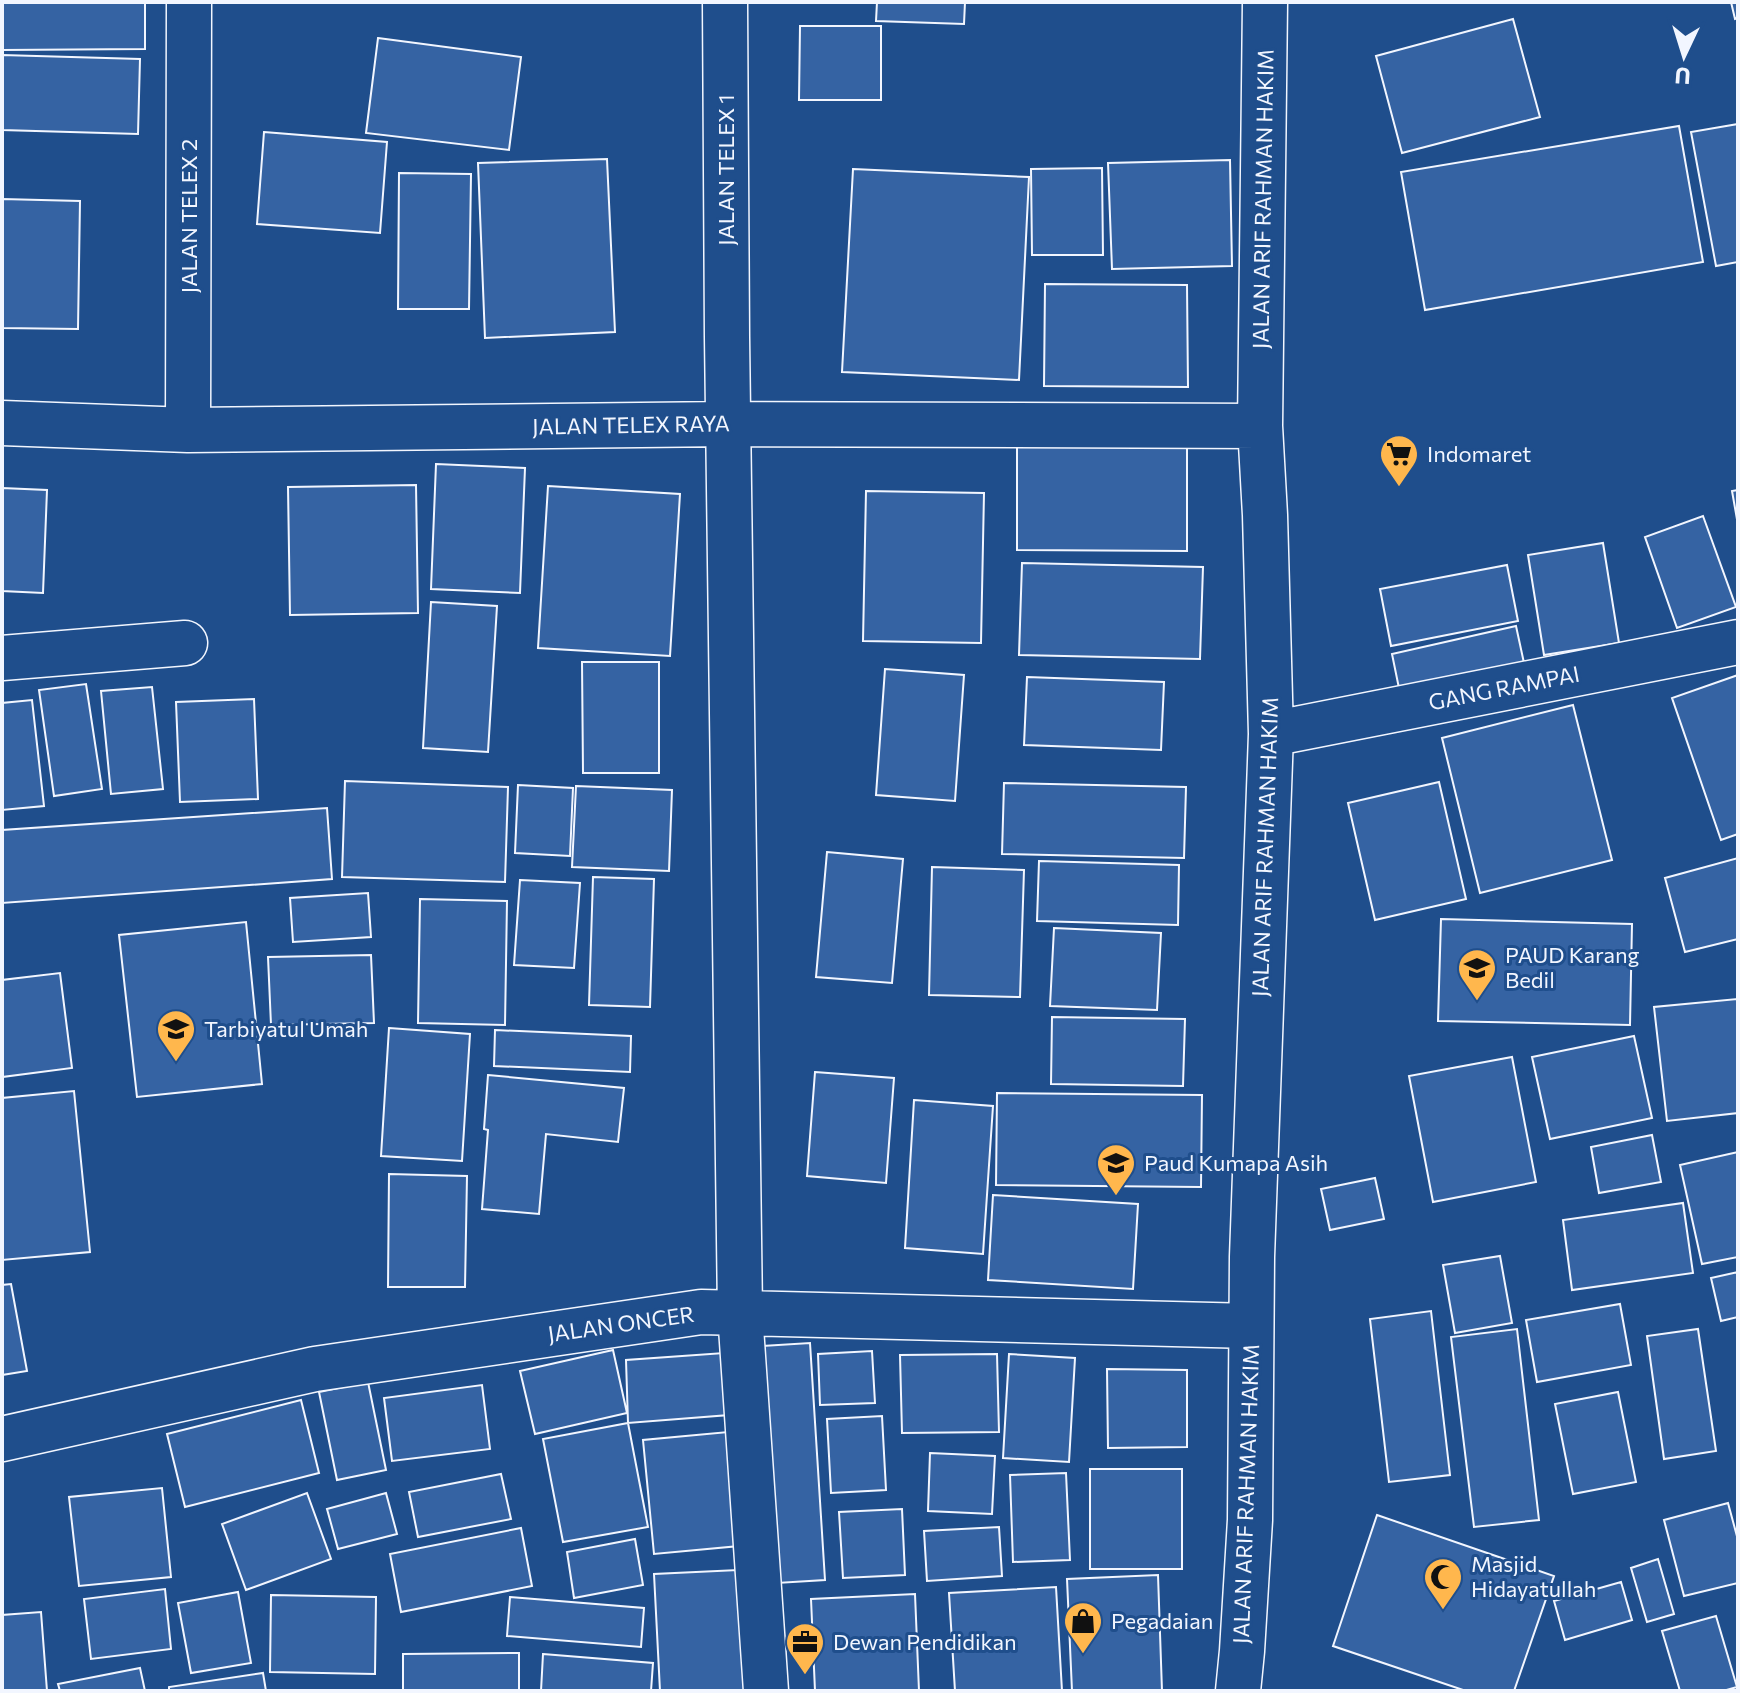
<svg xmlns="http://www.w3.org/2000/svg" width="1740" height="1693" viewBox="0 0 1740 1693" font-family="Commissioner,sans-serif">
  <rect width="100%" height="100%" fill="#1f4e8c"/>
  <!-- building -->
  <path fill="#3563a3" stroke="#f2f6ff" stroke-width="2" d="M 2,2 L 145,2 L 145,49 L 2,50 Z
    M 877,2 L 965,2 L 964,24 L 876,21 Z
    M 1731,2 L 1738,2 L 1738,18 L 1735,19 Z
    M 1513,19 L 1540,117 L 1402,153 L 1376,56 Z
    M 800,26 L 881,26 L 881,100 L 799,100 Z
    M 378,38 L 521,57 L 509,150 L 366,133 Z
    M 2,55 L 140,59 L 138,134 L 2,130 Z
    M 1738,124 L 1738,262 L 1716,266 L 1691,132 Z
    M 1679,126 L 1703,262 L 1425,310 L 1401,172 Z
    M 264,132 L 387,142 L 380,233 L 257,224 Z
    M 607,159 L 615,332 L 485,338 L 478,163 Z
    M 1230,160 L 1232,266 L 1112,269 L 1108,163 Z
    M 1102,168 L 1103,255 L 1032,255 L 1031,169 Z
    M 853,169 L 1029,177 L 1019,380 L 842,372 Z
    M 399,173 L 471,174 L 469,309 L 398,309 Z
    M 2,199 L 80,201 L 78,329 L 2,328 Z
    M 1045,284 L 1187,285 L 1188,387 L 1044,386 Z
    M 1017,444 L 1187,445 L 1187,551 L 1017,550 Z
    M 436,464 L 525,468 L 520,593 L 431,589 Z
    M 416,485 L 418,613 L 290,615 L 288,487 Z
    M 548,486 L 680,494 L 670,656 L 538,648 Z
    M 2,488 L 47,490 L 43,593 L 2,591 Z
    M 1738,490 L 1738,525 L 1732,491 Z
    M 866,491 L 984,493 L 981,643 L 863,641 Z
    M 1703,516 L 1736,607 L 1677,628 L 1645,537 Z
    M 1603,543 L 1619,643 L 1544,655 L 1528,555 Z
    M 1022,563 L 1203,567 L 1200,659 L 1019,655 Z
    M 1507,565 L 1518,621 L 1391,646 L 1380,589 Z
    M 431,602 L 497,606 L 488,752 L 423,748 Z
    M 1516,626 L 1527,677 L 1402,703 L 1392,654 Z
    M 582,662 L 659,662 L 659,773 L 583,773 Z
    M 885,669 L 964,675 L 955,801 L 876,795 Z
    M 1738,675 L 1738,834 L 1721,840 L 1672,698 Z
    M 1027,677 L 1164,682 L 1161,750 L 1024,745 Z
    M 86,684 L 102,789 L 54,796 L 39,690 Z
    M 152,687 L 163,789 L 111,794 L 101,691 Z
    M 254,699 L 258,799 L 180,802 L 176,702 Z
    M 32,700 L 44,806 L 2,810 L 2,703 Z
    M 1573,705 L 1612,860 L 1480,893 L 1442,738 Z
    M 345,781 L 508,787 L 505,882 L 342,877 Z
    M 1439,782 L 1466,899 L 1375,920 L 1348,803 Z
    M 1004,783 L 1186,787 L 1184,858 L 1002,854 Z
    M 518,785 L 573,788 L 570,856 L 515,853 Z
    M 576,786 L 672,790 L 669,871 L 572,867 Z
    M 327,808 L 332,879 L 2,903 L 2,830 Z
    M 827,852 L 903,859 L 892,983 L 816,977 Z
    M 1738,858 L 1738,939 L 1685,952 L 1665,878 Z
    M 1039,861 L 1179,865 L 1178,925 L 1037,921 Z
    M 932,867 L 1024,870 L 1020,997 L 929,995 Z
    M 593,877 L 654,879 L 650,1007 L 589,1005 Z
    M 520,880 L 580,883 L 574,968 L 514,965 Z
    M 368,893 L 371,937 L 293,942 L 290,898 Z
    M 420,899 L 507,901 L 505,1025 L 418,1023 Z
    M 1441,919 L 1632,924 L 1630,1025 L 1438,1021 Z
    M 246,922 L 262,1084 L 137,1097 L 119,935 Z
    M 1054,928 L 1161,933 L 1157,1010 L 1050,1006 Z
    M 371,955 L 374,1023 L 271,1025 L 268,957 Z
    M 60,973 L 72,1068 L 2,1077 L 2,980 Z
    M 1737,999 L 1738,1113 L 1667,1121 L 1654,1007 Z
    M 1052,1017 L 1185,1019 L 1183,1086 L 1051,1084 Z
    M 389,1028 L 470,1034 L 462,1161 L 381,1156 Z
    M 495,1030 L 631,1036 L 630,1072 L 494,1066 Z
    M 1634,1036 L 1652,1118 L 1550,1139 L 1532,1057 Z
    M 1512,1057 L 1536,1182 L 1433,1202 L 1409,1076 Z
    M 815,1072 L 894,1078 L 886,1183 L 807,1176 Z
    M 488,1075 L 624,1088 L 618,1142 L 546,1134 L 539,1214 L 482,1209 L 488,1130 L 484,1129 Z
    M 74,1091 L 90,1252 L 2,1260 L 2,1098 Z
    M 997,1093 L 1202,1095 L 1201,1187 L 996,1185 Z
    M 914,1100 L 993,1106 L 983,1254 L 905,1248 Z
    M 1652,1135 L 1661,1182 L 1599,1193 L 1591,1147 Z
    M 1738,1152 L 1738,1257 L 1702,1264 L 1680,1165 Z
    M 389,1174 L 467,1176 L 465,1287 L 388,1287 Z
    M 1375,1178 L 1384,1219 L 1330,1230 L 1321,1189 Z
    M 993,1195 L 1138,1204 L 1133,1289 L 988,1280 Z
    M 1683,1203 L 1693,1273 L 1572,1290 L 1563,1220 Z
    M 1500,1256 L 1512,1323 L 1455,1333 L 1443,1265 Z
    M 1738,1272 L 1738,1317 L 1721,1321 L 1711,1278 Z
    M 11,1284 L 27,1371 L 2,1375 L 2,1285 Z
    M 1620,1304 L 1631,1365 L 1537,1382 L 1526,1320 Z
    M 1431,1311 L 1450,1475 L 1389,1482 L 1370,1319 Z
    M 1517,1329 L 1539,1520 L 1474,1527 L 1451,1337 Z
    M 1698,1329 L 1716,1451 L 1664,1459 L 1647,1336 Z
    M 810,1343 L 825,1580 L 777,1583 L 762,1346 Z
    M 613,1350 L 627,1413 L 535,1434 L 520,1371 Z
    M 872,1351 L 875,1403 L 820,1405 L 818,1354 Z
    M 724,1353 L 729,1415 L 628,1423 L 626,1360 Z
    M 997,1354 L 999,1432 L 902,1433 L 900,1355 Z
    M 1009,1354 L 1075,1358 L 1069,1462 L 1003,1458 Z
    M 1107,1369 L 1187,1370 L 1187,1447 L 1108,1448 Z
    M 368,1382 L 386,1470 L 337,1480 L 319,1392 Z
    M 482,1385 L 490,1449 L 392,1461 L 384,1398 Z
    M 1618,1392 L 1636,1482 L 1573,1494 L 1555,1404 Z
    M 301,1400 L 319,1473 L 185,1507 L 167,1434 Z
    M 882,1416 L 886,1490 L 831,1493 L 827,1419 Z
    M 628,1423 L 648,1527 L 563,1542 L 543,1439 Z
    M 728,1432 L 739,1546 L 654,1554 L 643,1440 Z
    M 930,1453 L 995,1456 L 992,1514 L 928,1511 Z
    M 1090,1469 L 1182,1469 L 1182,1569 L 1090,1569 Z
    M 1066,1473 L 1070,1560 L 1013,1562 L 1010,1475 Z
    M 501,1474 L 511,1519 L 418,1537 L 409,1492 Z
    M 162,1488 L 171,1577 L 79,1586 L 69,1497 Z
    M 307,1493 L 331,1559 L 246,1590 L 222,1524 Z
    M 386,1493 L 397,1534 L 338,1549 L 327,1509 Z
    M 1728,1503 L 1738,1540 L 1738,1583 L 1684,1596 L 1664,1520 Z
    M 902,1509 L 905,1575 L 843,1578 L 839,1512 Z
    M 1377,1515 L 1554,1576 L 1514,1691 L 1466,1691 L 1333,1646 Z
    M 999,1527 L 1002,1576 L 927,1581 L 924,1531 Z
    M 521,1528 L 532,1586 L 401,1612 L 390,1554 Z
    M 635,1539 L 643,1585 L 574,1598 L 567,1552 Z
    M 1658,1559 L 1674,1614 L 1647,1622 L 1631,1568 Z
    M 738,1570 L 745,1691 L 660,1691 L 654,1574 Z
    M 1158,1575 L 1162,1691 L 1072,1691 L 1067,1579 Z
    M 1621,1582 L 1632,1620 L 1565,1640 L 1554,1601 Z
    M 1056,1587 L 1062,1691 L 955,1691 L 949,1593 Z
    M 165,1589 L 171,1649 L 91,1659 L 84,1599 Z
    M 238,1592 L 251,1663 L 191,1673 L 178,1603 Z
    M 915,1594 L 919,1691 L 815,1691 L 811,1599 Z
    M 271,1595 L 376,1597 L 375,1674 L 270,1672 Z
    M 510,1597 L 644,1608 L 641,1647 L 507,1636 Z
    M 41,1612 L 47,1691 L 2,1691 L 2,1615 Z
    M 1716,1616 L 1737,1687 L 1723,1691 L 1680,1691 L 1662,1631 Z
    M 519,1653 L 519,1691 L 403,1691 L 403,1654 Z
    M 543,1654 L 653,1663 L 651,1691 L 541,1691 Z
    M 140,1668 L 145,1691 L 60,1691 L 58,1684 Z
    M 263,1673 L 266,1691 L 169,1691 L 169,1687 Z"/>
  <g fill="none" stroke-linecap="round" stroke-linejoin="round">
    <defs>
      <path id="minor" d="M 725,2 L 727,337 L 740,1313 L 766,1691
        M 2,423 L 188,430 L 728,424 L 1260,426
        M 188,430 L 189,2
        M 2,658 L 185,643
        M 1271,734 L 1738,642
        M 2,1439 L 315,1369 L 701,1312 L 1251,1326
        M 1238,1691 L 1242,1651 L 1250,1520 L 1252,1257 L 1271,734 L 1265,515 L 1260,426 L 1265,2"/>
    </defs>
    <!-- minor casing -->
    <use href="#minor" stroke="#f2f6ff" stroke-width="47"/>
    <!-- minor -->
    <use href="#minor" stroke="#1f4e8c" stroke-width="44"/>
  </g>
  <!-- icons -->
  <defs>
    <symbol id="supermarket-pin" viewBox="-11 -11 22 30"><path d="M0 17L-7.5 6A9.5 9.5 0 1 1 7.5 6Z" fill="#ffb74d" stroke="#1f4e8c"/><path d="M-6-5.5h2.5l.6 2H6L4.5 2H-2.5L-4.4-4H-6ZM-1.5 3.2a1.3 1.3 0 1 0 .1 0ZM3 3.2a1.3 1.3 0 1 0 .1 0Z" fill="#111"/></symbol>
    <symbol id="school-pin" viewBox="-11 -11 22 30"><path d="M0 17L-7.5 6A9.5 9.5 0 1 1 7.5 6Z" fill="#ffb74d" stroke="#1f4e8c"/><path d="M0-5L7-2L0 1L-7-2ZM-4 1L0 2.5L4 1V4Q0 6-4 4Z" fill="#111"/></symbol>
    <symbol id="mosque-pin" viewBox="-11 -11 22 30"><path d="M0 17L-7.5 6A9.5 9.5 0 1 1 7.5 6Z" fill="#ffb74d" stroke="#1f4e8c"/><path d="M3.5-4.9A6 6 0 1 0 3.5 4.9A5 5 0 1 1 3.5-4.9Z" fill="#111"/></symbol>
    <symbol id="shop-pin" viewBox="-11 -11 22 30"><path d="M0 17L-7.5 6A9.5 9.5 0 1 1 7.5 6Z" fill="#ffb74d" stroke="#1f4e8c"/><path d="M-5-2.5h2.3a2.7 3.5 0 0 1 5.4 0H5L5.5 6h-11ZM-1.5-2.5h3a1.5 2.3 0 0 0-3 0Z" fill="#111"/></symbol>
    <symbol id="office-pin" viewBox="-11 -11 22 30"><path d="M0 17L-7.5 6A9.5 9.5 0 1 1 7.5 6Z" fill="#ffb74d" stroke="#1f4e8c"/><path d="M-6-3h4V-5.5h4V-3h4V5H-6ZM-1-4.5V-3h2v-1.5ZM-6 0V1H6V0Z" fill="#111"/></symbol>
  </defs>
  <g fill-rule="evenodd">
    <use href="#supermarket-pin" x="1377" y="432" width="44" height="60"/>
    <use href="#school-pin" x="1455" y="946" width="44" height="60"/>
    <use href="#school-pin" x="154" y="1007" width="44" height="60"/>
    <use href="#school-pin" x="1094" y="1141" width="44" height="60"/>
    <use href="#mosque-pin" x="1421" y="1555" width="44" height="60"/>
    <use href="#shop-pin" x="1061" y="1599" width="44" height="60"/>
    <use href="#office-pin" x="783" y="1620" width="44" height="60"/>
  </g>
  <g text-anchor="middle" stroke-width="6" stroke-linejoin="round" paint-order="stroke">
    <!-- street labels -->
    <g font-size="22" fill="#f2f6ff" stroke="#1f4e8c">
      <text transform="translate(726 170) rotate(-90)" y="8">JALAN TELEX 1</text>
      <text transform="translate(1263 199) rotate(-89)" y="8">JALAN ARIF RAHMAN HAKIM</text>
      <text transform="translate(189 216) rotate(-90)" y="8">JALAN TELEX 2</text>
      <text transform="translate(631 425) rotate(-1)" y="8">JALAN TELEX RAYA</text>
      <text transform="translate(1504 688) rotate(-11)" y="8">GANG RAMPAI</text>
      <text transform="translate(1265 847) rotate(-88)" y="8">JALAN ARIF RAHMAN HAKIM</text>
      <text transform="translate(621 1324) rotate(-8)" y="8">JALAN ONCER</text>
      <text transform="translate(1246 1494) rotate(-88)" y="8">JALAN ARIF RAHMAN HAKIM</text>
    </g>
    <!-- poi labels -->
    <g font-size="22" fill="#f2f6ff" stroke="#1f4e8c" text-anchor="start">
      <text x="1427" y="462">Indomaret</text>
      <text x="1505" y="963">PAUD Karang<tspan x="1505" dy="25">Bedil</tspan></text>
      <text x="204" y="1037">Tarbiyatul Umah</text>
      <text x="1144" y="1171">Paud Kumapa Asih</text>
      <text x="1471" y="1572">Masjid<tspan x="1471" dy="25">Hidayatullah</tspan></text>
      <text x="1111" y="1629">Pegadaian</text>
      <text x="833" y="1650">Dewan Pendidikan</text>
    </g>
  </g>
  <!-- border -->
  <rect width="1740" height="1693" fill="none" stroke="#f2f6ff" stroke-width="8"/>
  <!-- north arrow -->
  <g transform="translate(1684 56) rotate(184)" stroke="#1f4e8c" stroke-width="6" paint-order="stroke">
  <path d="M0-6L14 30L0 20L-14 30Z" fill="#f2f6ff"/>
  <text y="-12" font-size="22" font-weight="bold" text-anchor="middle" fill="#f2f6ff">U</text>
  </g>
</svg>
